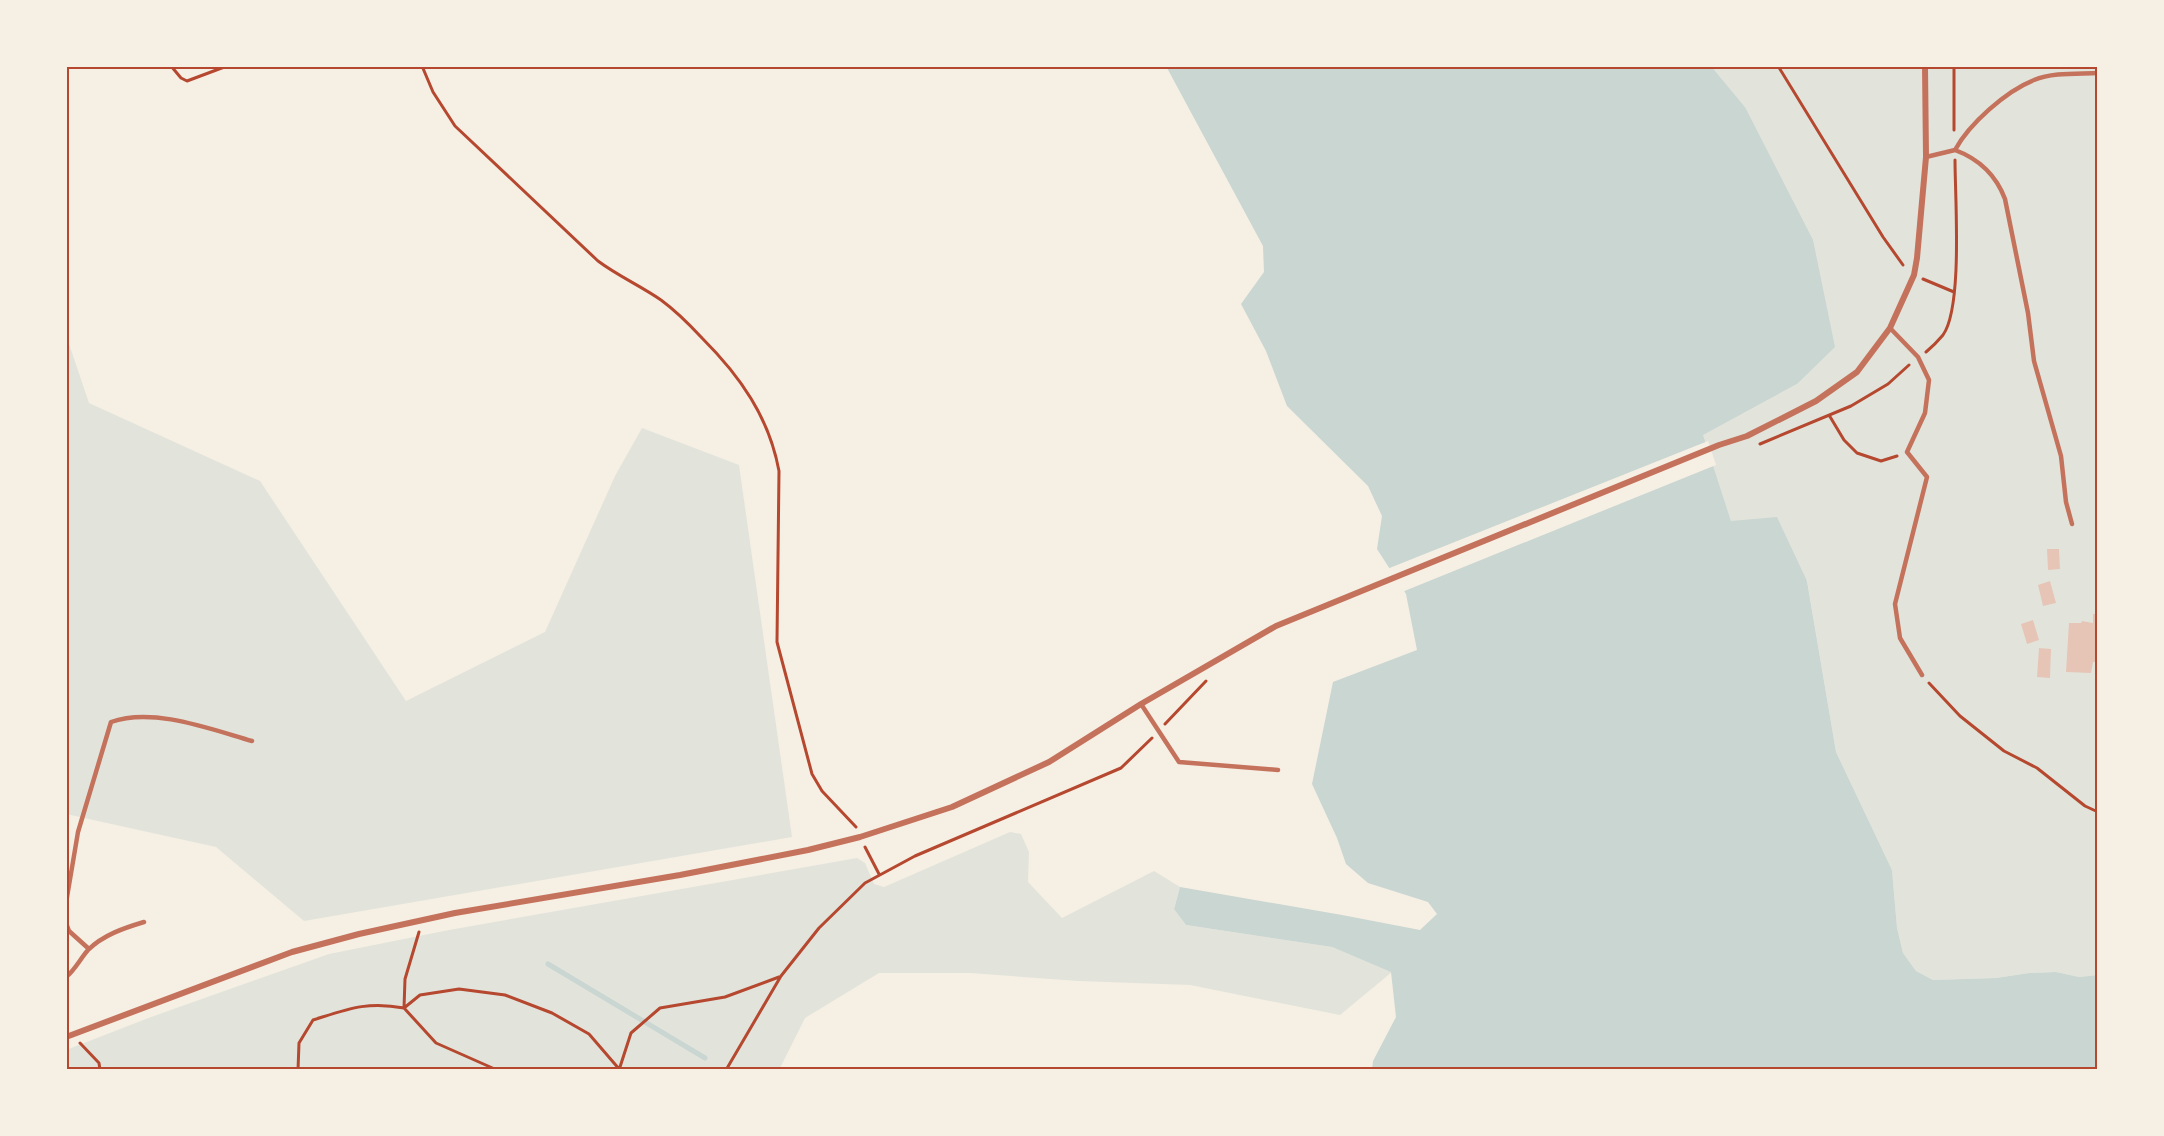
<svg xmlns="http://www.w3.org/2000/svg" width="2164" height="1136" viewBox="0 0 2164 1136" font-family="'DejaVu Sans',sans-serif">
  <rect width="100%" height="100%" fill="#f6efe4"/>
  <!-- green -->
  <path fill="#e2e4dc" d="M 1711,66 L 2098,66 L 2098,975 L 2079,977 L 2056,972 L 2029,973 L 1996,978 L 1933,980 L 1916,971 L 1903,953 L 1897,928 L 1892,870 L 1836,752 L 1807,580 L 1731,521 L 1702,435 L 1797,384 L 1745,107 Z
    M 66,335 L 89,403 L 260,481 L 406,701 L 545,632 L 615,476 L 642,428 L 739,465 L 792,837 L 304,921 L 216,847 L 66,814 Z
    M 1010,832 L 1021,834 L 1029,852 L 1028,882 L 1062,918 L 1154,871 L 1180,887 L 1174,908 L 1186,925 L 1332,947 L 1392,972 L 1340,1015 L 1190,985 L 1078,981 L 970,973 L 879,973 L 805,1018 L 779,1070 L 66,1070 L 66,1050 L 151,1017 L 329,954 L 449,930 L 857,858 L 865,863 L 874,884 L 884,887 Z"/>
  <!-- water -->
  <path fill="#c9d6d2" d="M 1166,66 L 1711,66 L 1745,107 L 1813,240 L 1835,347 L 1797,384 L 1703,435 L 1731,521 L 1777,517 L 1807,581 L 1836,752 L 1892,870 L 1897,928 L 1903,953 L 1916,971 L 1933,980 L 1996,978 L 2029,973 L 2056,972 L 2079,977 L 2098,975 L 2098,1070 L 1372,1070 L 1373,1061 L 1396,1017 L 1391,972 L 1332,947 L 1186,925 L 1174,909 L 1180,887 L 1342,915 L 1420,930 L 1437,914 L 1428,902 L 1368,883 L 1346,864 L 1337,838 L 1312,784 L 1333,682 L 1417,650 L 1406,594 L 1377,549 L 1382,516 L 1368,486 L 1287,406 L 1266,351 L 1241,304 L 1264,272 L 1263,246 Z"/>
  <!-- pier -->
  <path fill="#f6efe4" d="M 1708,441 L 1716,465 L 1402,592 L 1387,569 Z"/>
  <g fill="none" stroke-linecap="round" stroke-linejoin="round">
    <!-- stream -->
    <path stroke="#c9d6d2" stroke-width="5" d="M 548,964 L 705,1058"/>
  </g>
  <!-- building -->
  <path fill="#e6c5b7" d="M 2047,549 L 2059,549 L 2060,569 L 2048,570 Z
    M 2050,581 L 2056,603 L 2043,606 L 2038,585 Z
    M 2093,614 L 2098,614 L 2098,662 L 2093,662 L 2091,673 L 2066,672 L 2069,623 L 2081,623 L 2082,621 L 2093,623 Z
    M 2033,620 L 2039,640 L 2027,644 L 2021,624 Z
    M 2039,648 L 2051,649 L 2050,678 L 2037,677 Z"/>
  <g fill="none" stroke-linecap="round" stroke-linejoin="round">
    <!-- path -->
    <path stroke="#b5482f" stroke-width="3" d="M 171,66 L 181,78 L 187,81 L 227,66
      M 422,66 L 433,92 L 455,126 L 598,261 C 618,276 641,286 661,300 C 676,311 689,324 702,338 C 740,376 769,417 779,471 L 777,642 L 812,774 L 822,791 L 856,827
      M 1778,66 L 1883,237 L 1903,265
      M 1954,66 L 1954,130
      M 1923,279 L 1954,292
      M 1926,352 C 1932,347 1938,341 1943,335 C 1963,307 1955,198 1955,160
      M 1829,415 L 1844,440 L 1857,453 L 1881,461 L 1897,456
      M 1760,444 L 1851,406 L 1888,384 L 1909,365
      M 1929,683 L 1960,716 L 2004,751 L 2037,768 L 2085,806 L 2098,812
      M 1165,724 L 1206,681
      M 865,847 L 879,874
      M 419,932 L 405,979 L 404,1008 L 436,1043 L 497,1070
      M 80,1043 L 99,1063 L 100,1070
      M 298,1070 L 299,1043 L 313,1020 C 348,1009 367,1001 404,1008 L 420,995 L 459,989 L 505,995 L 552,1013 L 589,1034 L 620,1070
      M 619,1070 L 631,1033 L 660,1008 L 725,997 L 779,977
      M 726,1070 L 781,976 L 819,928 L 865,883 L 915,856 L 1121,768 L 1152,738"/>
    <!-- service -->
    <path stroke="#c5725c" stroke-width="4.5" d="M 1955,150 C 1979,159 1996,175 2005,199 L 2028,313 L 2034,361 L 2061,456 L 2066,502 L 2072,524
      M 1926,157 L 1955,150 C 1969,124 2006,91 2034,80 C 2053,72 2078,74 2098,73
      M 1890,328 L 1918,357 L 1929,380 L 1925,413 L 1907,452 L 1927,477 L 1895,604 L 1900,638 L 1922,675
      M 1141,704 L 1179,762 L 1278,770
      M 66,903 L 78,832 L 111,722 C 153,707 210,729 252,741
      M 66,923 L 69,931 L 89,949
      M 66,977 C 75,970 80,959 88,950 C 103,935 124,928 144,922"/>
    <!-- minor -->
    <path stroke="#c5725c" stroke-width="6" d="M 66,1037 L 292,952 L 359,934 L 455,913 L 680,875 L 808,850 L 860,837 L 952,807 L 1049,762 L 1141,704 L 1276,626 L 1719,445 L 1747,436 L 1816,401 L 1857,372 L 1890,328 L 1914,275 L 1917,258 L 1926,157 L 1925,66"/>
  </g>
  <!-- border -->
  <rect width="2164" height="1136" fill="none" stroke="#f6efe4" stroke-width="135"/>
  <rect x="68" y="68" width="2028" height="1000" fill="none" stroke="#b5482f" stroke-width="2"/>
</svg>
